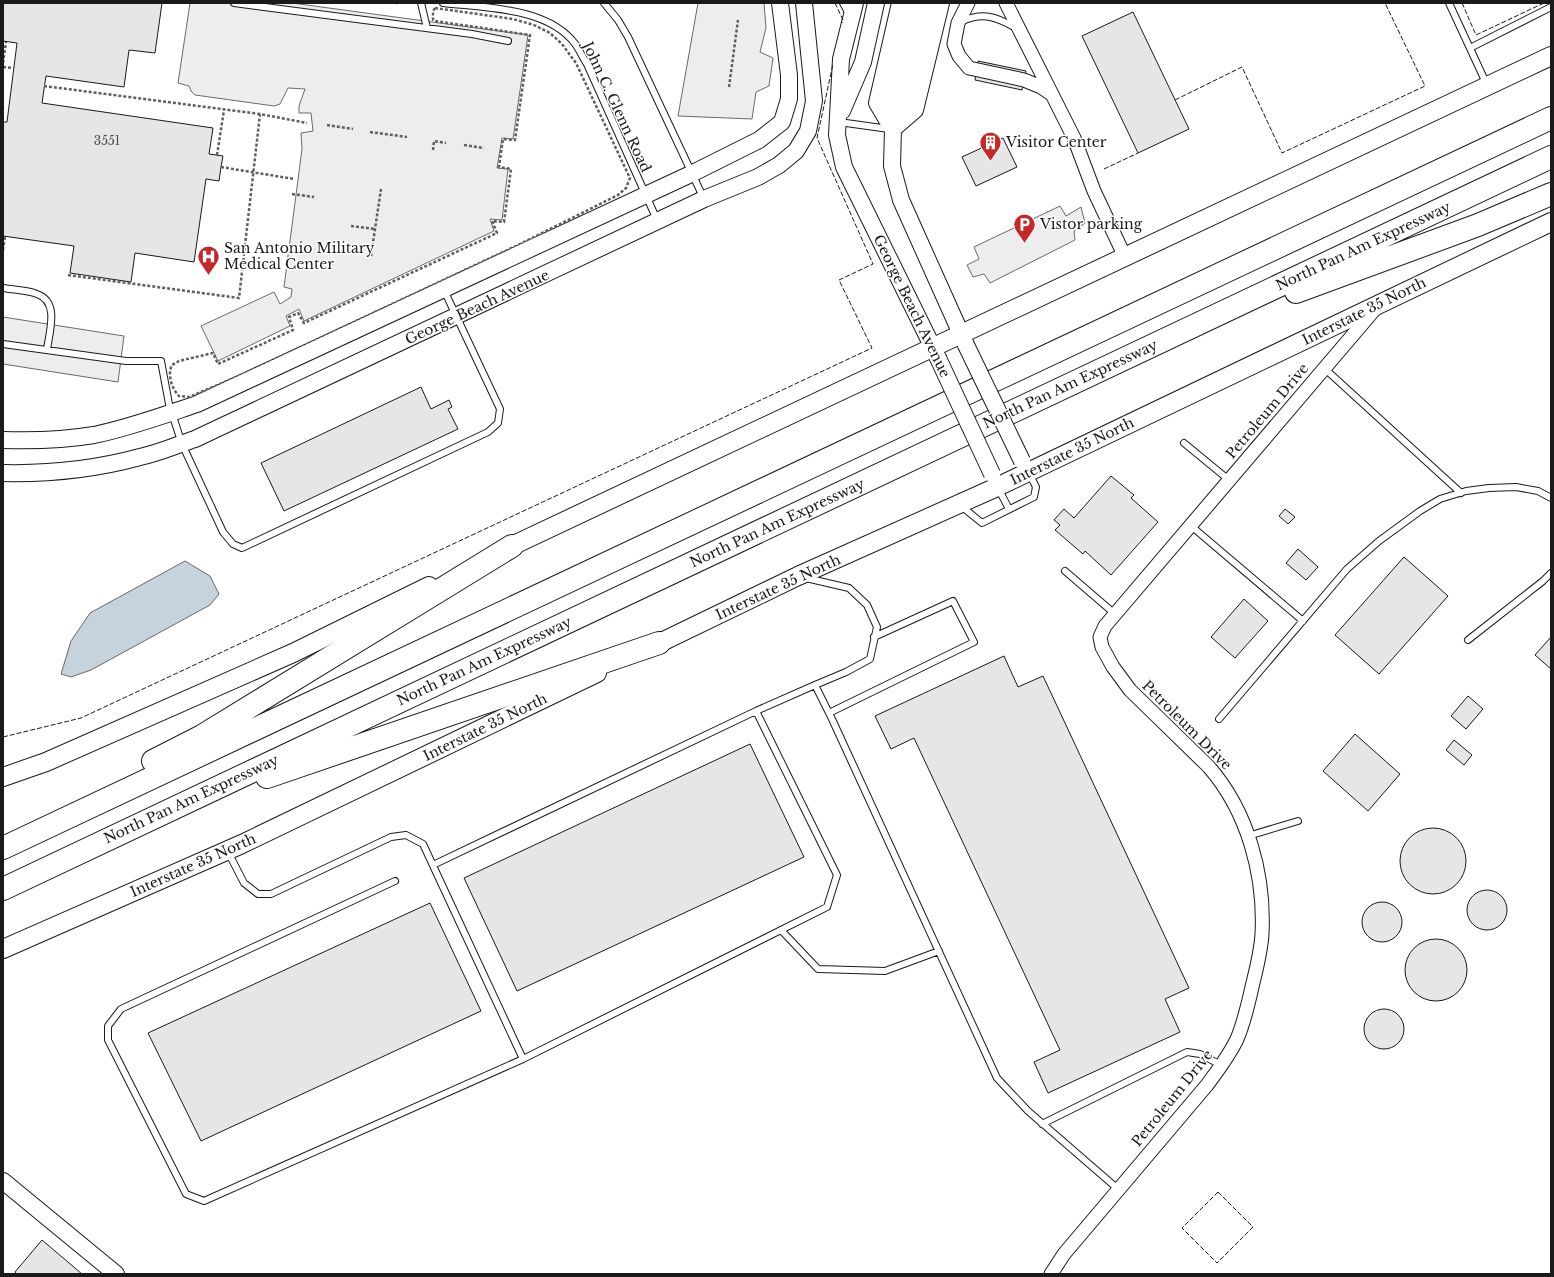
<svg xmlns="http://www.w3.org/2000/svg" width="1554" height="1277" viewBox="0 0 1554 1277" font-family="'Libre Baskerville',serif">
  <rect width="100%" height="100%" fill="#fff"/>
  <!-- parking -->
  <path fill="#ededed" stroke="#6a6a6a" d="M 190,3 L 292,3 L 528,35 L 513,139 L 502,138 L 497,168 L 508,169 L 502,220 L 490,219 L 494,231 L 304,321 L 299,309 L 286,316 L 290,326 L 218,361 L 201,326 L 274,292 L 280,304 L 291,297 L 292,289 L 284,287 L 302,149 L 301,133 L 313,131 L 311,113 L 299,113 L 299,106 L 305,89 L 288,88 L 280,104 L 274,106 L 195,95 L 191,91 L 189,86 L 178,83 Z
    M 698,3 L 764,3 L 766,28 L 760,52 L 773,58 L 769,86 L 756,92 L 752,119 L 678,116 Z
    M 1060,206 L 1066,216 L 1081,207 L 1085,223 L 1074,231 L 1075,240 L 990,283 L 984,274 L 973,277 L 967,265 L 979,259 L 974,247 Z
    M 3,317 L 124,336 L 118,382 L 3,364 Z"/>
  <!-- water -->
  <path fill="#c6d2dc" stroke="#6a6a6a" d="M 185,561 L 210,576 L 219,594 L 210,605 L 91,670 L 71,677 L 61,674 L 71,641 L 90,613 Z"/>
  <!-- building -->
  <path fill="#e6e6e6" stroke="#1a1a1a" d="M 3,3 L 162,3 L 155,53 L 129,50 L 124,87 L 46,76 L 42,103 L 213,128 L 209,154 L 223,156 L 221,167 L 219,181 L 206,179 L 194,262 L 135,253 L 131,282 L 70,273 L 74,246 L 3,236 L 3,122 L 7,122 L 17,43 L 3,41 Z
    M 1133,12 L 1189,129 L 1138,153 L 1082,36 Z
    M 978,61 L 1026,71 L 1022,90 L 975,80 Z
    M 1003,138 L 1017,167 L 976,186 L 962,157 Z
    M 421,387 L 431,409 L 449,400 L 452,407 L 448,409 L 458,429 L 284,511 L 261,463 Z
    M 1111,476 L 1134,495 L 1131,498 L 1158,522 L 1111,575 L 1085,551 L 1083,554 L 1055,530 L 1060,525 L 1054,520 L 1064,509 L 1074,518 Z
    M 1285,509 L 1295,517 L 1288,524 L 1279,516 Z
    M 1298,549 L 1318,567 L 1306,580 L 1286,563 Z
    M 1404,557 L 1448,596 L 1379,674 L 1335,635 Z
    M 1244,599 L 1268,621 L 1235,658 L 1211,637 Z
    M 1551,637 L 1551,669 L 1535,655 Z
    M 1004,656 L 1018,687 L 1043,676 L 1189,988 L 1165,999 L 1180,1032 L 1048,1093 L 1034,1062 L 1060,1050 L 914,738 L 891,749 L 875,716 Z
    M 1468,696 L 1483,709 L 1466,729 L 1451,716 Z
    M 1355,734 L 1400,774 L 1368,811 L 1323,771 Z
    M 1454,740 L 1472,755 L 1464,765 L 1446,750 Z
    M 750,744 L 804,857 L 517,991 L 464,878 Z
    M1400 861a33 33 0 1 1 66 0a33 33 0 1 1-66 0Z
    M1467 910a20 20 0 1 1 40 0a20 20 0 1 1-40 0Z
    M1362 922a20 20 0 1 1 40 0a20 20 0 1 1-40 0Z
    M 430,903 L 481,1011 L 201,1141 L 148,1033 Z
    M1405 970a31 31 0 1 1 62 0a31 31 0 1 1-62 0Z
    M1364 1029a20 20 0 1 1 40 0a20 20 0 1 1-40 0Z
    M 42,1240 L 82,1274 L 17,1274 L 15,1272 Z"/>
  <g fill="none" stroke-linecap="round" stroke-linejoin="round">
    <defs>
      <path id="service" d="M 234,3 L 472,34 L 508,41
        M 421,3 L 427,28
        M 443,3 C 486,8 549,7 576,45 C 580,51 583,58 587,64 L 657,220
        M 604,3 L 618,20 L 628,37 L 704,199
        M 843,3 L 849,14
        M 1449,3 L 1487,85
        M 960,22 C 983,12 995,16 1016,28
        M 1470,48 L 1551,7
        M 839,122 L 889,129
        M 3,288 C 14,290 27,290 37,294 C 60,302 49,332 47,350
        M 3,344 L 126,361 L 161,361 L 169,404 L 182,444 L 223,532 L 233,544 L 242,548 L 488,432 L 498,423 L 500,409 L 444,290
        M 1324,368 L 1461,493
        M 1184,443 L 1229,480
        M 998,488 L 1009,509
        M 961,506 L 982,523 L 1034,497 L 1036,487 L 1029,473
        M 1190,525 L 1303,621
        M 1065,571 L 1115,614
        M 806,578 L 849,588 L 867,605 L 877,627 L 870,659 L 846,672 L 815,685 L 832,719 L 997,1078 L 1028,1111 L 1118,1189
        M 1468,640 L 1543,581 L 1551,573
        M 756,711 L 815,685
        M 829,713 L 974,642 L 953,601 L 874,637
        M 1219,719 L 1347,569 L 1379,541 L 1420,511 L 1440,499 L 1466,491 L 1489,488 L 1516,487 L 1538,491 L 1551,498
        M 1248,836 L 1298,821
        M 228,852 L 244,883 L 258,894 L 271,894 L 391,837 L 406,835 L 423,844 L 523,1059 L 827,907 L 837,875 L 756,711 L 433,865
        M 395,881 L 121,1009 L 108,1026 L 108,1040 L 186,1194 L 204,1201 L 523,1059
        M 781,930 L 818,969 L 885,971 L 939,951
        M 1042,1124 L 1187,1052 L 1200,1054 L 1221,1065"/>
      <path id="minor" d="M 968,3 L 958,23 L 954,44 L 959,56 L 969,68 L 1024,80 L 1041,87 L 1050,93
        M 1006,3 L 1074,138 L 1094,191 L 1125,257
        M 1051,1274 L 1064,1254 L 1207,1085 C 1218,1070 1229,1056 1237,1039 C 1244,1023 1248,1005 1252,987 C 1256,970 1261,952 1262,934 C 1265,875 1248,812 1209,767 L 1130,690 L 1113,667 L 1102,647 L 1100,637 L 1105,626 L 1375,309"/>
      <path id="tertiary" d="M 855,3 L 841,59 L 837,135 L 844,167 L 938,358
        M 914,3 L 890,108 L 893,129 L 892,166 L 901,200 L 966,345
        M 842,111 L 863,62 L 876,3
        M 896,123 L 904,109 L 928,3
        M 890,125 L 877,103 L 900,3
        M 893,129 L 915,110 L 941,3
        M 3,440 C 34,441 64,440 94,435 C 129,428 164,415 197,404 L 693,173 L 759,140 L 782,122 L 789,99 L 789,75 L 780,3
        M 3,473 C 49,474 96,469 140,457 C 159,453 177,445 195,439 L 704,199 L 758,177 L 779,165 L 796,151 L 808,131 L 814,101 L 804,3
        M 3,1181 L 116,1274"/>
      <path id="secondary" d="M 501,551 L 1551,56
        M 647,649 L 798,576 L 997,487 L 1551,222
        M 3,777 L 46,762 L 293,653 L 429,586
        M 3,949 L 242,844 L 597,673"/>
      <path id="motorway" d="M 1296,292 L 1478,225 L 1551,194
        M 153,761 L 202,736 L 512,546
        M 267,777 L 659,643
        M 3,848 L 1551,118
        M 3,889 L 1551,157"/>
    </defs>
    <!-- service casing -->
    <use href="#service" stroke="#1a1a1a" stroke-width="8"/>
    <!-- minor casing -->
    <use href="#minor" stroke="#1a1a1a" stroke-width="15"/>
    <!-- tertiary casing -->
    <use href="#tertiary" stroke="#1a1a1a" stroke-width="18"/>
    <!-- secondary casing -->
    <use href="#secondary" stroke="#1a1a1a" stroke-width="20"/>
    <!-- motorway casing -->
    <use href="#motorway" stroke="#1a1a1a" stroke-width="24"/>
    <!-- path -->
    <path stroke="#5f5f5f" stroke-width="2.5" stroke-dasharray="3 2" stroke-linecap="butt" d="M 396,3 L 398,3
      M 435,8 L 513,19 L 534,25 L 550,33 L 562,44 L 576,63 L 628,174 L 630,178 L 626,188 L 618,195 L 520,244 L 241,375 L 189,397 L 179,396 C 172,389 167,375 172,365 L 179,361 L 213,353 L 218,364 L 293,330 L 289,317 L 298,313 L 304,323 L 497,233 L 492,221 L 504,222 L 511,169 L 499,167 L 503,139 L 515,140 L 530,35 L 435,21 L 433,20 L 433,11 Z
      M 3,63 L 6,42
      M 3,67 L 14,68
      M 44,86 L 260,114 L 307,123
      M 729,87 L 738,20
      M 327,125 L 353,129
      M 370,132 L 407,137
      M 464,145 L 484,148
      M 433,150 L 434,141 L 446,143
      M 217,155 L 224,110
      M 221,167 L 294,179
      M 292,194 L 314,197
      M 351,226 L 375,229
      M 3,250 L 5,236
      M 371,256 L 381,189
      M 68,275 L 239,298 L 260,114"/>
    <!-- service -->
    <use href="#service" stroke="#fff" stroke-width="6"/>
    <!-- minor -->
    <use href="#minor" stroke="#fff" stroke-width="13"/>
    <!-- tertiary -->
    <use href="#tertiary" stroke="#fff" stroke-width="16"/>
    <!-- secondary -->
    <use href="#secondary" stroke="#fff" stroke-width="18"/>
    <!-- motorway -->
    <use href="#motorway" stroke="#fff" stroke-width="22"/>
    <defs>
      <path id="tertiary-bridge" d="M 966,345 L 1022,461
        M 938,358 L 992,474"/>
    </defs>
    <!-- tertiary-bridge casing -->
    <use href="#tertiary-bridge" stroke="#1a1a1a" stroke-width="18" stroke-linecap="butt"/>
    <!-- tertiary-bridge -->
    <use href="#tertiary-bridge" stroke="#fff" stroke-width="16"/>
    <!-- fence -->
    <path stroke="#1a1a1a" stroke-width="1" stroke-dasharray="5 2" stroke-linecap="butt" d="M 835,3 L 843,20 L 842,23
      M 1462,3 L 1476,35 L 1544,3
      M 1175,100 L 1242,67 L 1282,153 L 1425,86 L 1385,3
      M 1104,169 L 1138,153
      M 3,737 L 81,718 L 872,348 L 839,280 L 873,264 L 817,138 L 833,64
      M 1218,1192 L 1253,1227 L 1217,1263 L 1182,1228 Z"/>
  </g>
  <!-- icons -->
  <defs>
    <symbol id="building-pin" viewBox="-11 -11 22 30"><path d="M0 17L-7.5 6A9.5 9.5 0 1 1 7.5 6Z" fill="#c62828" stroke="#fff"/><path d="M-4-6H4V6H1V3H-1V6H-4ZM-2.5-4.3h1.7v1.8h-1.7ZM.8-4.3h1.7v1.8H.8ZM-2.5-1h1.7V.8h-1.7ZM.8-1h1.7V.8H.8Z" fill="#fff"/></symbol>
    <symbol id="parking-pin" viewBox="-11 -11 22 30"><path d="M0 17L-7.5 6A9.5 9.5 0 1 1 7.5 6Z" fill="#c62828" stroke="#fff"/><path d="M-3.5-5.5H1a3.5 3.5 0 0 1 0 7H-1V5.5H-3.5ZM-1-3.4V-.6H.8a1.4 1.4 0 0 0 0-2.8Z" fill="#fff"/></symbol>
    <symbol id="hospital-pin" viewBox="-11 -11 22 30"><path d="M0 17L-7.5 6A9.5 9.5 0 1 1 7.5 6Z" fill="#c62828" stroke="#fff"/><path d="M-5-5h3v3.5h4V-5h3V5h-3V1.5h-4V5h-3Z" fill="#fff"/></symbol>
  </defs>
  <g fill-rule="evenodd">
    <use href="#building-pin" x="978" y="130" width="25" height="34"/>
    <use href="#parking-pin" x="1012" y="212" width="25" height="34"/>
    <use href="#hospital-pin" x="196" y="244" width="25" height="34"/>
  </g>
  <g text-anchor="middle" stroke-width="3" stroke-linejoin="round" paint-order="stroke">
    <!-- number labels -->
    <g font-size="12" fill="#4d4d4d">
      <text x="107" y="145">3551</text>
    </g>
    <!-- street labels -->
    <g font-size="14" fill="#1a1a1a" stroke="#fff">
      <text transform="translate(617 107) rotate(65)" y="5">John C. Glenn Road</text>
      <text transform="translate(1363 246) rotate(-25)" y="5">North Pan Am Expressway</text>
      <text transform="translate(912 306) rotate(64)" y="5">George Beach Avenue</text>
      <text transform="translate(477 307) rotate(-25)" y="5">George Beach Avenue</text>
      <text transform="translate(1364 311) rotate(-26)" y="5">Interstate 35 North</text>
      <text transform="translate(1070 384) rotate(-25)" y="5">North Pan Am Expressway</text>
      <text transform="translate(1267 411) rotate(-50)" y="5">Petroleum Drive</text>
      <text transform="translate(1072 451) rotate(-26)" y="5">Interstate 35 North</text>
      <text transform="translate(777 523) rotate(-25)" y="5">North Pan Am Expressway</text>
      <text transform="translate(778 587) rotate(-25)" y="5">Interstate 35 North</text>
      <text transform="translate(484 661) rotate(-25)" y="5">North Pan Am Expressway</text>
      <text transform="translate(1187 725) rotate(45)" y="5">Petroleum Drive</text>
      <text transform="translate(485 727) rotate(-26)" y="5">Interstate 35 North</text>
      <text transform="translate(191 799) rotate(-25)" y="5">North Pan Am Expressway</text>
      <text transform="translate(193 865) rotate(-24)" y="5">Interstate 35 North</text>
      <text transform="translate(1172 1098) rotate(-51)" y="5">Petroleum Drive</text>
    </g>
    <!-- poi labels -->
    <g font-size="14" fill="#1a1a1a" stroke="#fff" text-anchor="start">
      <text x="1006" y="147">Visitor Center</text>
      <text x="1040" y="229">Vistor parking</text>
      <text x="224" y="253">San Antonio Military<tspan x="224" dy="16">Medical Center</tspan></text>
    </g>
  </g>
  <!-- border -->
  <rect width="1554" height="1277" fill="none" stroke="#1a1a1a" stroke-width="8"/>
</svg>
